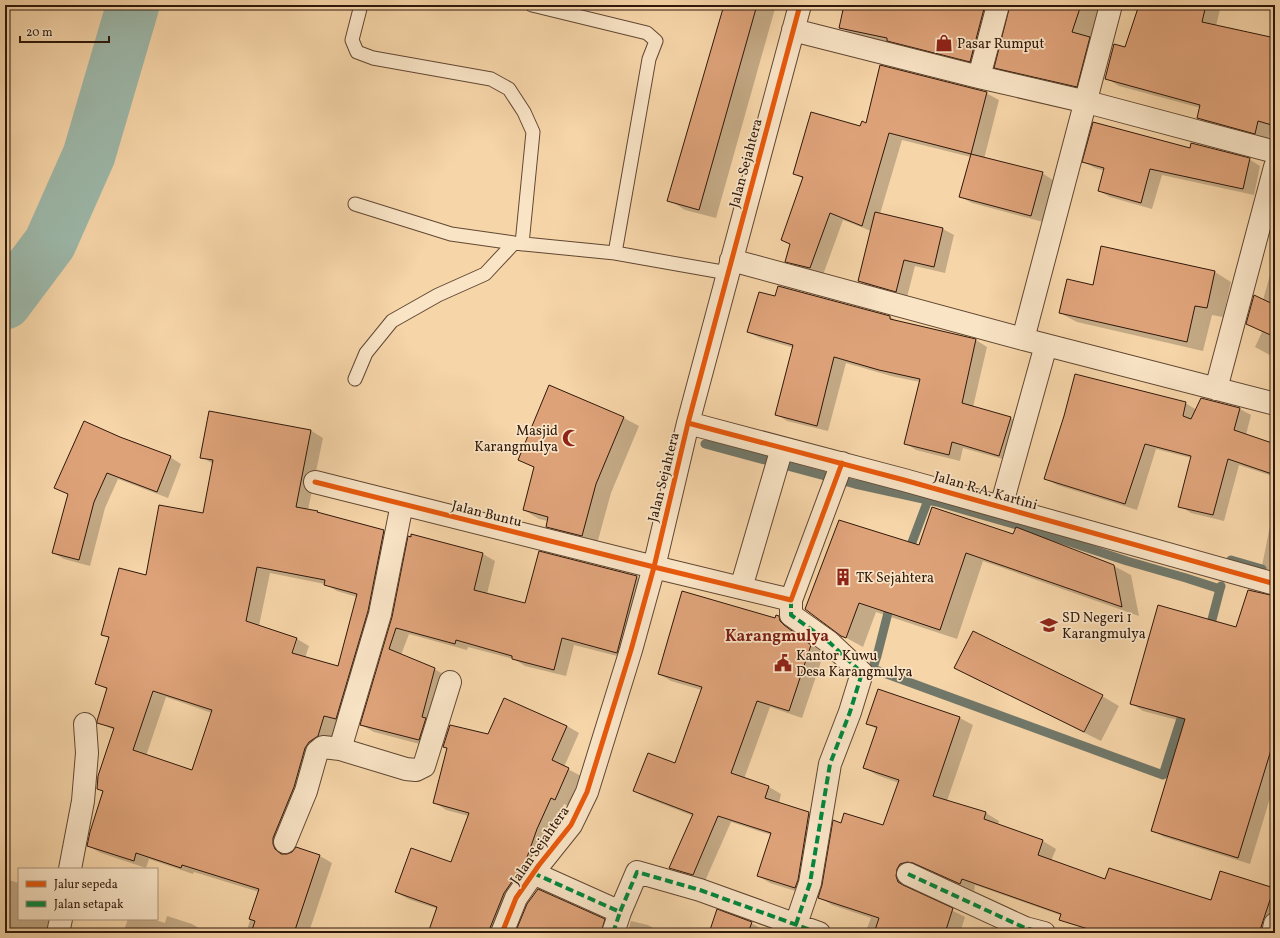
<svg xmlns="http://www.w3.org/2000/svg" width="1280" height="938" font-family="Vollkorn,serif">
  <style>
    .shadow { fill: #0003; fill-rule: evenodd }
    .lines { fill: none; stroke-linecap: round; stroke-linejoin: round }
    .stream { stroke: #71786a; stroke-width: 9 }
    .river { stroke: #9db8aa; stroke-width: 53 }
    .building { fill: #dea279; stroke: #2f180a; fill-rule: evenodd }
    .lane-casing { stroke: #614732; stroke-width: 15 }
    .street-casing { stroke: #614732; stroke-width: 24 }
    .lane { stroke: #f9e4c6; stroke-width: 13 }
    .street { stroke: #f9e4c6; stroke-width: 22 }
    .quiet { stroke: #00873e; stroke-width: 4; stroke-dasharray: 8 4; stroke-linecap: butt }
    .cycleway-casing { stroke: #f9e4c6; stroke-width: 8 }
    .cycleway { stroke: #e8590c; stroke-width: 5 }
    .labels { text-anchor: middle; stroke-width: 3.5; stroke-linejoin: round; paint-order: stroke }
    .poi-label { font-size: 14px; fill: #2f180a; stroke: #f9e4c6; text-anchor: start }
    .street-label { font-size: 14px; fill: #2f180a; stroke: #f9e4c6 }
    .quarter-label { font-size: 16px; font-weight: bold; fill: #7a1f14; stroke: #f9e4c6 }
  </style>
  <rect width="100%" height="100%" fill="#f6d5a8"/>
  <filter id="stains"><feTurbulence type="fractalNoise" baseFrequency=".005" numOctaves="4"/><feColorMatrix values="0 0 0 0 .2 0 0 0 0 .09 0 0 0 0 .02 0 0 0 .5 -.17"/></filter>
  <radialGradient id="worn" r=".72"><stop offset=".6" stop-color="#630" stop-opacity="0"/><stop offset="1" stop-color="#630" stop-opacity=".3"/></radialGradient>
  <path class="shadow" d="M725,5H776L716,218L685,210L669,200Z
    M845,5H1103L1096,97L1014,78L996,67L1011,5L1008,7L989,72L859,38L840,27Z
    M1142,5H1221L1216,26L1275,39V129L1271,128L1268,141L1211,125L1198,118L1201,108L1119,86L1106,78L1126,49Z
    M986,93L999,100L984,159L1042,173L1053,180L1043,222L972,203L961,197L971,157L902,140L880,214L943,229L954,235L945,273L915,266L907,297L871,287L859,281L871,231L843,220L823,275L799,269L786,261L791,245L782,240L804,179L794,174L867,124Z
    M1191,150L1249,159L1260,166L1254,195L1162,175L1152,209L1110,197L1099,191L1105,171L1095,168L1084,162Z
    M1275,257V358L1255,347L1262,332L1247,323L1263,300Z
    M1215,272L1231,282L1223,317L1212,315L1203,351L1077,322L1060,313L1093,286Z
    M776,297L890,317L899,322L976,340L987,347L973,407L1010,418L1022,424L1010,461L963,448L960,461L916,450L905,443L920,382L891,376L846,363L828,431L787,421L776,414L794,348L760,338L748,332Z
    M550,387L624,418L639,426L611,493L597,544L562,535L547,526L548,521L539,519L524,510L535,468L519,459Z
    M1185,403L1197,410L1240,409L1251,415L1246,435L1275,445V477L1239,465L1224,521L1191,513L1180,506L1191,458L1156,449L1137,510L1057,485L1045,478Z
    M310,430L323,438L308,510L384,531L396,538L330,743L285,852L286,855L320,856L332,863L310,929L321,933H246L259,892L194,872L193,874L149,859L146,868L101,853L88,846L104,792L98,788L114,730L98,722L108,690L96,683L110,639L102,634L147,577L204,515L213,464L202,457ZM270,573L325,584L337,591L357,597L338,667L305,658L309,646L297,639L259,626ZM295,640H297L291,658H290ZM166,697L212,713L193,771L146,756Z
    M119,438L170,457L181,464L168,498L118,479L105,508L90,566L64,559L53,553L69,495L56,488Z
    M1275,501V574L1262,566Z
    M1014,535L1114,566L1131,575L1139,616L983,561L957,639L876,612L863,647L841,635L806,609L920,547Z
    M412,536L483,554L495,561L487,594L526,604L637,577L649,584L629,659L574,645L566,676L525,666L514,659L468,647L467,650L409,634L401,655L434,669L447,676L431,747L374,732L361,725L393,618Z
    M1275,597V782L1250,864L1164,837L1152,830L1185,722L1143,711L1132,704L1237,628Z
    M778,617L791,624L793,629L796,634L824,653L802,718L770,707L744,779L769,787L781,794L779,803L809,813L822,820L808,895L770,883L758,876L771,835L731,822L705,881L683,875L671,868L693,816L647,798L634,791L676,764L702,690L671,681L659,674L775,619Z
    M955,668L1102,696L1119,706L1101,741L972,677Z
    M878,690L960,718L973,725L947,801L986,813L999,821L998,825L1043,841L1056,849L1051,861L1106,880L1212,901L1273,889L1275,890V933H1111L975,885L974,891L927,870L921,868L908,884L911,890L965,917L960,933H865L871,918L832,905L819,897L841,824L884,827L899,783L877,775L864,768L877,729L867,724Z
    M504,699L567,726L579,733L564,767L581,776L568,806L564,804L503,933H429L438,909L408,899L396,892L452,863L469,816L446,810L434,802L488,736Z
    M5,879L19,883V919H54L49,933H5Z
    M167,916L192,924L204,931L203,933H123L128,919H152L165,923Z
    M604,920L616,927L615,933H517Z
    M631,921L648,925L657,930L670,933H627Z
    M751,923L762,929L761,933H710Z"/>
  <g class="lines">
    <path class="stream" d="M705,444L855,484L937,502L1024,527L1127,561L1186,578L1220,589L1221,586
      M908,553L928,500
      M1231,560L1262,569
      M1209,631L1220,589
      M873,669L1163,775L1185,706
      M871,673L877,656L891,601"/>
    <path class="river" d="M5,303L50,243L89,155L133,5"/>
  </g>
  <path class="building" d="M724,5H757L699,210L667,201Z
    M844,5H985L970,62L887,41V38L839,28Z
    M1010,5H1081L1072,32L1090,37L1077,87L994,68Z
    M1139,5H1206L1202,22L1275,38V126L1258,121L1255,134L1197,118L1200,105L1105,79L1114,44L1125,47Z
    M880,65L987,92L971,154L889,133L862,226L830,213L810,268L785,262L790,244L781,240L803,177L793,174L811,112L860,126L862,121L866,123Z
    M1093,122L1190,148L1191,143L1250,158L1243,189L1150,169L1141,203L1098,191L1104,168L1082,162Z
    M971,154L1043,172L1031,216L959,197Z
    M875,212L943,228L934,267L904,260L896,292L858,281Z
    M1101,246L1215,271L1207,308L1195,306L1187,342L1059,313L1067,279L1093,285Z
    M778,286L890,316V319L976,339L962,403L1011,417L999,456L952,442L949,455L904,444L920,379L879,370L834,357L817,426L775,415L793,345L747,332L759,292L775,296Z
    M1254,295L1275,305V337L1246,324Z
    M1075,374L1186,402L1183,416L1191,419L1201,398L1240,408L1234,430L1275,444V475L1228,459L1213,515L1178,507L1191,456L1145,444L1125,504L1044,479L1064,416Z
    M549,385L624,417L596,484L582,536L546,527L548,517L523,510L534,467L518,460Z
    M209,411L311,430L296,507L318,511L317,512L384,530L368,611L336,719L324,716L318,736L309,742L305,748L294,787L273,838V844L275,849L281,854H287L292,852L296,847L320,855L294,933H251L255,921L249,919L259,889L182,865L181,868L136,853L134,861L87,846L90,832L103,791L97,789L98,776L114,728L97,723V721L107,688L95,684L109,637L101,635L119,568L146,575L159,505L203,513L213,460L200,458ZM257,567L325,580L324,585L357,594L338,666L292,653L297,638L246,621ZM153,691L212,710L192,770L133,750Z
    M84,421L120,437L171,456L157,492L107,473L94,502L79,560L52,553L68,494L54,488Z
    M932,507L1013,534L1016,527L1114,565L1122,607L966,553L940,630L859,603L846,638L841,636L805,609L839,520L919,545Z
    M411,534L483,553L474,590L525,603L539,551L637,576L617,653L562,638L554,670L512,659V656L456,640L455,644L396,628L389,649L435,668L422,717L426,718L419,740L360,725L392,617L408,536L411,537Z
    M1248,590L1275,596V737L1238,858L1151,831L1185,719L1130,704L1158,605L1236,627Z
    M682,591L775,618L776,615L779,616L780,621L784,625L811,645L789,711L757,701L731,773L769,786L765,798L809,812L798,880L795,888L757,876L771,833L718,816L693,875L669,868L693,814L633,791L648,753L675,763L702,687L658,674Z
    M973,631L1103,695L1084,732L954,668Z
    M878,689L960,717L933,796L986,812L984,819L1043,840L1038,855L1105,879L1109,868L1211,900L1220,871L1274,888L1259,933H1101L1059,920L1061,914L962,879L960,884L913,863L907,862L900,864L897,869L896,876L898,882L903,885L953,908L945,933H874L879,918L818,898L822,885L833,820L841,823L844,813L883,825L899,780L863,768L877,727L866,724Z
    M504,698L567,726L552,760L569,768L555,800L551,798L537,829L525,863L504,893L490,928V933H428L437,907L395,892L411,848L451,862L469,813L433,803L447,748L443,747L450,725L488,734Z
    M538,889L605,919L601,933H515L527,904Z
    M717,909L752,922L748,933H709Z"/>
  <g class="lines">
    <g class="lane-casing">
      <path id="lane" d="M361,5L352,40L357,52L373,58L491,79L509,89L524,112L533,132L522,244
        M532,5L647,33L656,41L649,59L615,253
        M355,204L451,234L514,243L615,253L728,273
        M355,379L366,353L392,321L438,295L485,274L514,243"/>
    </g>
    <g class="street-casing">
      <path id="street" d="M793,30L979,77L1087,102L1275,152
        M979,77L998,5
        M731,260L1023,339L1275,404
        M1023,339L1111,5
        M1216,389L1275,167
        M688,423L904,480L1275,584
        M315,482L654,567L791,600L842,463
        M1001,507L1046,345
        M741,588L782,448
        M791,600V615L829,642L862,673L850,712L830,764L810,883L793,933
        M340,749L406,769L416,770L424,766L450,682
        M285,842L306,791L317,752L323,747L340,749L380,614L402,504
        M70,869L83,801L87,753L85,724
        M533,873L620,912L637,872L700,890L819,933
        M908,874L1025,928L1044,933
        M58,933L61,919
        M502,933L516,898L539,865L571,825L587,792L631,650L654,567L688,423L800,5
        M613,933L620,912
        M1273,933L1275,924"/>
    </g>
    <use href="#lane" class="lane"/>
    <use href="#street" class="street"/>
    <path class="quiet" d="M791,600V615L829,642L862,673L850,712L830,764L810,883L793,933
      M533,873L620,912L637,872L700,890L819,933
      M908,874L1025,928L1044,933
      M613,933L620,912"/>
    <g class="cycleway-casing">
      <path id="cycleway" d="M688,423L904,480L1275,584
        M315,482L654,567L791,600L842,463
        M502,933L516,898L539,865L571,825L587,792L631,650L654,567L688,423L800,5"/>
    </g>
    <use href="#cycleway" class="cycleway"/>
  </g>
  <defs>
    <g id="shop-bare" transform="scale(1.38)"><path d="M-5-2.5h2.3a2.7 3.5 0 0 1 5.4 0H5L5.5 6h-11ZM-1.5-2.5h3a1.5 2.3 0 0 0-3 0Z" fill="#8f2418" stroke="#f9e4c6" stroke-width="2.5" paint-order="stroke"/></g>
    <g id="mosque-bare" transform="scale(1.38)"><path d="M3.5-4.9A6 6 0 1 0 3.5 4.9A5 5 0 1 1 3.5-4.9Z" fill="#8f2418" stroke="#f9e4c6" stroke-width="2.5" paint-order="stroke"/></g>
    <g id="building-bare" transform="scale(1.38)"><path d="M-4-6H4V6H1V3H-1V6H-4ZM-2.5-4.3h1.7v1.8h-1.7ZM.8-4.3h1.7v1.8H.8ZM-2.5-1h1.7V.8h-1.7ZM.8-1h1.7V.8H.8Z" fill="#8f2418" stroke="#f9e4c6" stroke-width="2.5" paint-order="stroke"/></g>
    <g id="school-bare" transform="scale(1.38)"><path d="M0-5L7-2L0 1L-7-2ZM-4 1L0 2.5L4 1V4Q0 6-4 4Z" fill="#8f2418" stroke="#f9e4c6" stroke-width="2.5" paint-order="stroke"/></g>
    <g id="civic-bare" transform="scale(1.38)"><path d="M-.6-6.5H3V-4.5H.6V-3L4-1V1h2V6H-6V1h2V-1L-.6-3ZM-1.2 2.5V6h2.4V2.5Z" fill="#8f2418" stroke="#f9e4c6" stroke-width="2.5" paint-order="stroke"/></g>
  </defs>
  <g fill-rule="evenodd">
    <use href="#shop-bare" x="944" y="43"/>
    <use href="#mosque-bare" x="571" y="438"/>
    <use href="#building-bare" x="843" y="577"/>
    <use href="#school-bare" x="1049" y="625"/>
    <use href="#civic-bare" x="783" y="663"/>
  </g>
  <g class="labels">
    <g class="poi-label">
      <text x="957" y="48">Pasar Rumput</text>
      <text x="558" y="435" text-anchor="end">Masjid<tspan x="558" dy="16">Karangmulya</tspan></text>
      <text x="856" y="582">TK Sejahtera</text>
      <text x="1062" y="622">SD Negeri 1<tspan x="1062" dy="16">Karangmulya</tspan></text>
      <text x="796" y="660">Kantor Kuwu<tspan x="796" dy="16">Desa Karangmulya</tspan></text>
    </g>
    <g class="street-label">
      <text transform="translate(745 163) rotate(-75)" y="5">Jalan Sejahtera</text>
      <text transform="translate(663 477) rotate(-76)" y="5">Jalan Sejahtera</text>
      <text transform="translate(986 490) rotate(16)" y="5">Jalan R.A. Kartini</text>
      <text transform="translate(487 513) rotate(14)" y="5">Jalan Buntu</text>
      <text transform="translate(539 845) rotate(-55)" y="5">Jalan Sejahtera</text>
    </g>
    <g class="quarter-label">
      <text x="777" y="641">Karangmulya</text>
    </g>
  </g>
  <rect width="1280" height="938" fill="none" stroke="#f6d5a8" stroke-width="20"/>
  <rect x="6" y="6" width="1268" height="926" fill="none" stroke="#2f180a" stroke-width="2"/>
  <rect x="10" y="10" width="1260" height="918" fill="none" stroke="#2f180a"/>
  <rect x="18" y="868" width="140" height="52" fill="#f9e4c6" stroke="#a8927b"/>
  <rect x="26" y="881" width="20" height="6" fill="#e8590c" stroke="#a8927b"/>
  <text x="54" y="888" font-size="12" fill="#2f180a">Jalur sepeda</text>
  <rect x="26" y="901" width="20" height="6" fill="#00873e" stroke="#a8927b"/>
  <text x="54" y="908" font-size="12" fill="#2f180a">Jalan setapak</text>
  <path d="M20 36v6h89v-6" fill="none" stroke="#2f180a" stroke-width="2"/>
  <text x="26" y="36" font-size="12" fill="#2f180a" stroke="#f9e4c6" stroke-width="3" paint-order="stroke">20 m</text>
  <rect width="100%" height="100%" filter="url(#stains)"/>
  <rect width="100%" height="100%" fill="url(#worn)"/>
</svg>
